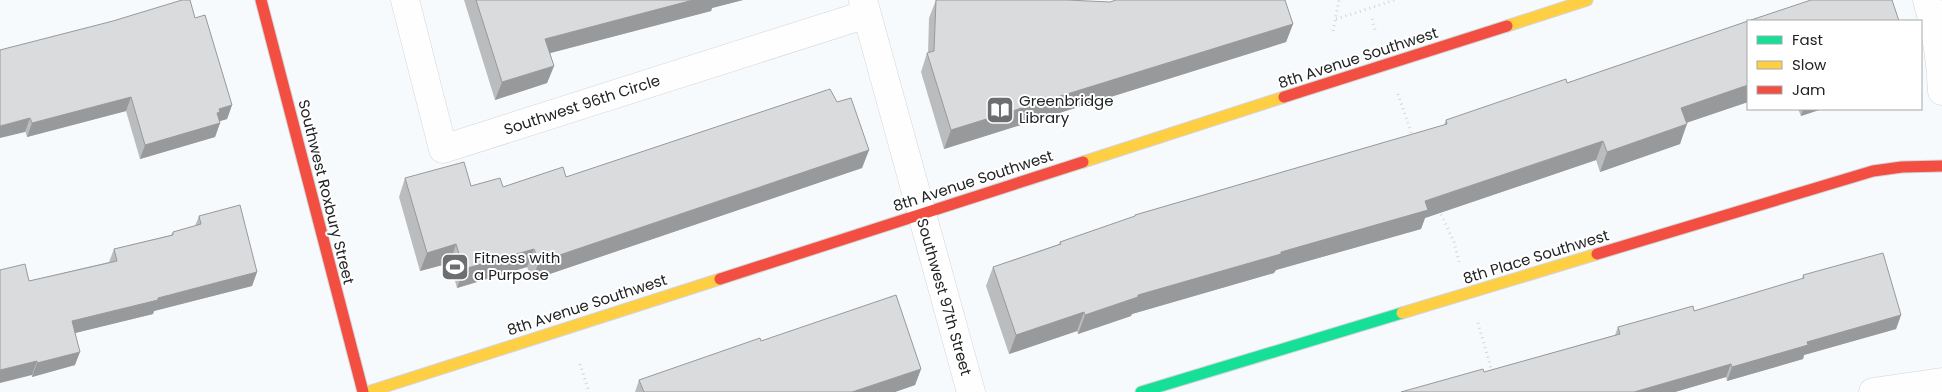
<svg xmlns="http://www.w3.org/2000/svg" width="1942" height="392" font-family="Poppins,sans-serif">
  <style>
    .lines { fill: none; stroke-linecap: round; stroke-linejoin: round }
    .street-casing { stroke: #d3d5d7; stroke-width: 29 }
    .fast-casing { stroke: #d3d5d7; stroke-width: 13 }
    .slow-casing { stroke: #d3d5d7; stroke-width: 13 }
    .jam-casing { stroke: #d3d5d7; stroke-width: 13 }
    .path { stroke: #d4d5d5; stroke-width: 3; stroke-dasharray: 1 4; stroke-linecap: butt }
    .street { stroke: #fefeff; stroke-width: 28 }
    .fast { stroke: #16e098; stroke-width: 11 }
    .slow { stroke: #ffcf43; stroke-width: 11 }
    .jam { stroke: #f24e42; stroke-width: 11 }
    .wall { fill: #bbbcbe }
    .shaded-wall { fill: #98999b }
    .building { fill: #d9dbdd; stroke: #98999b }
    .labels { text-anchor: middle; stroke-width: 4; stroke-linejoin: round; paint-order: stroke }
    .street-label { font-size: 15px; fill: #212324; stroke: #fff }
    .poi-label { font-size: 15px; fill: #212324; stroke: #fff; text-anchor: start }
  </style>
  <rect width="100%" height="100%" fill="#f7fafc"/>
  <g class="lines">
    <g class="street-casing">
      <path id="street" d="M405,0L443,149L867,14
        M863,0L971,392
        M1927,0C1936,30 1941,60 1942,91
        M1873,392L1942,382"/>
    </g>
    <g class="fast-casing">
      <path id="fast" d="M1141,392L1402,313"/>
    </g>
    <g class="slow-casing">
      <path id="slow" d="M1507,26L1587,0
        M1083,162L1284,97
        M1402,313L1597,254
        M368,392L720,279"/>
    </g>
    <g class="jam-casing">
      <path id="jam" d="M261,0L363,392
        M1284,97L1507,26
        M1597,254L1873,171L1902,167L1942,166
        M720,279L1083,162"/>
    </g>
    <path class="path" d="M1336,19L1395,0
      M1372,19L1376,33
      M1333,31L1339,0
      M1398,94L1413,138
      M1439,210L1454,242L1459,262
      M1478,323L1492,372
      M580,364L589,392"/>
    <use href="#street" class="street"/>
    <use href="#fast" class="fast"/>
    <use href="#slow" class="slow"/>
    <use href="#jam" class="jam"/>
  </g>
  <path class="wall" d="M464,0H743L712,8L711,11L550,53L554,66L547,83L495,100Z
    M936,0L1293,24L1286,42L944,149L921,72L927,53H928L929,18Z
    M1748,21V102L1686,123L1680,144L1600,172L1596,160L1425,218L1421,229L1276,270L1274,273L1132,314L1131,316L1078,334L1077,331L1009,354L986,286L993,267L1059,244L1060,242L1134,217L1135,215L1444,125L1446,120L1567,83Z
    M0,50L232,105L227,119L220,121V123L215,137L140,159L126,111L27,137Z
    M837,102L869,150L862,168L532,280L527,267L457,288L450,263L420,271L399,197L405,178L471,186L503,187L566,177Z
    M1798,109H1822L1801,116Z
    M199,216L257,272L252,286L154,311L153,314L75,333V365L32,377L29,281L109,262L114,249L171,235L173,232L195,226Z
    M1803,275L1901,315L1896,329L1804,355L1803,359L1727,381L1726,377L1675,392H1401L1484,372L1615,335L1618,327L1694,311L1802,279Z
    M761,341L921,369L915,385L895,392H635L639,380Z"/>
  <path class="shaded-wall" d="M693,0H743L712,8L711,11L539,56L545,39Z
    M1293,24L1286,42L944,149L951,130Z
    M554,66L547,83L495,100L502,82Z
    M1748,85V102L1674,127L1681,108Z
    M131,97L126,111L27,137L32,123Z
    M232,105L227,119L217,122L220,123L215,137L140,159L145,145L219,109Z
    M1803,109H1822L1801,116Z
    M30,118L25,132L0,138V126Z
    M1687,124L1680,144L1600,172L1607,152Z
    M1603,141L1596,160L1425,218L1421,229L1276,270L1274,273L1132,314L1131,316L1078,334L1085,315L1138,295L1281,252L1425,201Z
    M869,150L862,168L532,280L539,262Z
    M456,244L450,263L420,271L427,253Z
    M534,249L527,267L457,288L464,269Z
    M257,272L252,286L154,311L153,314L67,335L72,321L158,298Z
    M1084,312L1077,331L1009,354L1016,335Z
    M1901,315L1896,329L1804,355L1803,359L1727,381L1732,367L1807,342Z
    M80,352L75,365L32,377L37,363Z
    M37,361L32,375L0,383V370Z
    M1731,364L1726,377L1675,392H1634Z
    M921,369L915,385L895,392H852Z"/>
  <path class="building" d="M182,0H190L195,18L205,15L232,105L219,109L220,112L217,113L220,123L145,145L131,97L32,123L30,118L0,126V50L113,21Z
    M476,0H693L545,39L554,66L502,82Z
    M936,0H1067L1110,2L1116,0H1285L1293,24L951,130L927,53L934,51Z
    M1811,0H1892L1899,21H1748Z
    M1748,21V85L1681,108L1687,124L1607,152L1603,141L1425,201L1428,210L1281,252V254L1138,295V297L1085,315L1084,312L1016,335L993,267L1061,244L1060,242L1135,216V215L1447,124L1446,120L1566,79L1567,83Z
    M830,89L837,102L851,98L869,150L539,262L534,249L464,269L456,244L427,253L405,178L464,162L471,186L500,178L503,187L563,167L566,177Z
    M240,205L257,272L158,298V300L72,321L80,352L37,363V361L0,370V270L25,264L29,281L117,261L114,249L173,235V232L201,224L199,216Z
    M1883,253L1901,315L1807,342L1808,345L1732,367L1731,364L1634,392H1401L1483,369L1484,372L1620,334L1618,327L1693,306L1694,311L1804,278L1803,275Z
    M896,295L921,369L852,392H644L639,380L760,338L761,341Z"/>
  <defs>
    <g id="library-square" transform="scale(1.4375)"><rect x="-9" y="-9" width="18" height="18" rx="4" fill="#6c6e70" stroke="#fff"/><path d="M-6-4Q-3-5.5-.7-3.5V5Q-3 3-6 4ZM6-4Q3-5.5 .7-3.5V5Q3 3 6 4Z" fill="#fff"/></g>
    <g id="stadium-square" transform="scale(1.4375)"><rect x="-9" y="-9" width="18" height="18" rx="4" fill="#6c6e70" stroke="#fff"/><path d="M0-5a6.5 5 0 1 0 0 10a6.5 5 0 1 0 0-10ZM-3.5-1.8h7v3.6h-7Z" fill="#fff"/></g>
  </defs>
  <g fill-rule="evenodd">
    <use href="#library-square" x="1000" y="110"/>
    <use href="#stadium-square" x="455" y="267"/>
  </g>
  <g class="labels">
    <g class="street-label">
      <text transform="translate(1358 58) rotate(-18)" y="5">8th Avenue Southwest</text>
      <text transform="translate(582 105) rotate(-18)" y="5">Southwest 96th Circle</text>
      <text transform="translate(973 181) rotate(-18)" y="5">8th Avenue Southwest</text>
      <text transform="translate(326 192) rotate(76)" y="5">Southwest Roxbury Street</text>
      <text transform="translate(1536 257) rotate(-17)" y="5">8th Place Southwest</text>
      <text transform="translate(944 297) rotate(74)" y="5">Southwest 97th Street</text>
      <text transform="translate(587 305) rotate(-18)" y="5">8th Avenue Southwest</text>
    </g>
    <g class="poi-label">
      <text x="1019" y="106">Greenbridge<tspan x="1019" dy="17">Library</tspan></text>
      <text x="474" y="263">Fitness with<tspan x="474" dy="17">a Purpose</tspan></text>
    </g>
  </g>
  <rect x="1747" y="20" width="175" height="90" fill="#ffffff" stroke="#a6a7a7"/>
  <rect x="1757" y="36" width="25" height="8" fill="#16e098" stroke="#a6a7a7"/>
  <text x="1792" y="45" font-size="15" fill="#212324">Fast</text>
  <rect x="1757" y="61" width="25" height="8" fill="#ffcf43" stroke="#a6a7a7"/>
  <text x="1792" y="70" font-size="15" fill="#212324">Slow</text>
  <rect x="1757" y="86" width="25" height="8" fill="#f24e42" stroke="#a6a7a7"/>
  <text x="1792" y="95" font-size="15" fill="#212324">Jam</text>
</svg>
